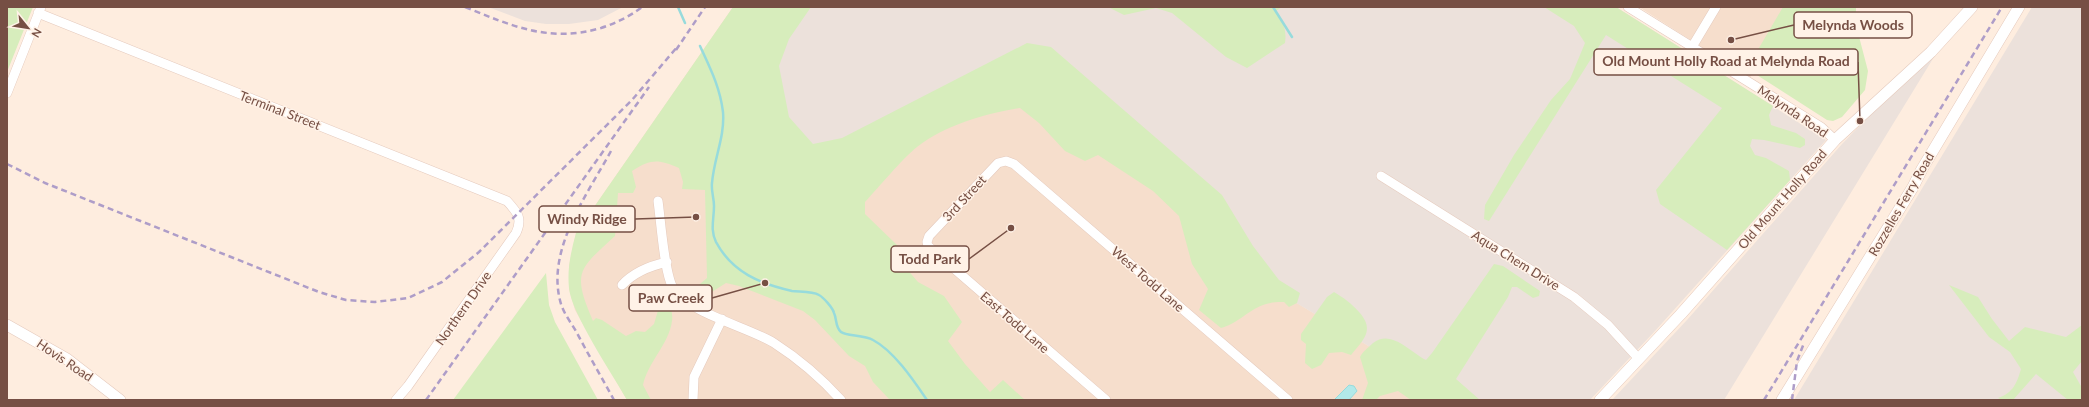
<svg xmlns="http://www.w3.org/2000/svg" width="2089" height="407" font-family="Lato,sans-serif">
  <style>
    .residential { fill: #f6decc }
    .industrial { fill: #ece1db }
    .green { fill: #d7edbc }
    .water { fill: #b2e9e9; stroke: #97dbdc }
    .lines { fill: none; stroke-linecap: round; stroke-linejoin: round }
    .stream { stroke: #97dbdc; stroke-width: 2.5 }
    .minor-casing { stroke: #e5cabd; stroke-width: 10 }
    .tertiary-casing { stroke: #e5cabd; stroke-width: 12 }
    .minor { stroke: #fff; stroke-width: 9 }
    .tertiary { stroke: #fff; stroke-width: 11 }
    .rail { stroke: #ae9dc8; stroke-width: 2.5; stroke-dasharray: 6 4; stroke-linecap: butt }
    .labels { text-anchor: middle; stroke-width: 3; stroke-linejoin: round; paint-order: stroke }
    .street-label { font-size: 13px; fill: #764f44; stroke: #fff2e7 }
    .leader { fill: none; stroke: #764f44; stroke-width: 1.5 }
    .callout-dot { fill: #764f44; stroke: #fff2e7; stroke-width: 1.5 }
    .callout { fill: #fff2e7; stroke: #764f44; stroke-width: 1.5 }
    .callout-label { font-size: 14px; text-anchor: middle; font-weight: bold; fill: #764f44 }
  </style>
  <rect width="100%" height="100%" fill="#feeddf"/>
  <path class="residential" d="M733,7L1033,66L1214,208L1205,248L1417,375L1442,400H627L575,310L569,289V266L576,233Z
    M1639,7H1790L1750,78Z"/>
  <path class="industrial" d="M488,7H623L598,20L569,24H546L525,21Z
    M768,7H1616L1826,140L1655,331L1590,400H1442L1417,375L1204,248L1213,208L1033,66L794,202Z
    M2032,7H2082V400H1794Z
    M1934,57L1724,400H1612L1687,320L1842,144L1879,106Z"/>
  <path class="green" d="M7,7H33L7,72Z
    M733,7H811L789,39L779,66L789,117L813,144L842,138L1027,43L1051,47L1222,195L1253,246L1279,280L1300,293L1297,303L1289,307L1284,302C1252,301 1247,320 1221,328L1199,310L1208,289L1192,264L1179,216L1153,191L1098,155L1085,161L1065,151L1039,123L1020,108C984,114 946,125 917,147C901,160 880,186 865,202V214L898,246L906,268L918,282L944,296L962,322L948,341L965,364L990,392L1003,380L1025,400H890L873,382L865,366L849,356L815,320L803,311L739,286L726,283L707,295L697,294L693,290L707,278L705,190L682,189L683,182L679,168C658,159 651,159 632,171L636,187L633,193H618L615,236C578,270 572,272 593,321L596,318L602,320L626,336L636,331L645,332L654,324L659,307L666,303L671,305C671,310 673,316 672,321C669,344 648,362 643,385L651,400H627C613,375 571,313 569,288C567,269 571,251 576,233Z
    M1108,7H1282L1276,11C1283,22 1287,30 1285,43L1247,68L1226,57L1172,13L1156,8L1124,15Z
    M1544,7H1616L1773,106L1769,115L1771,125L1796,133L1805,139V145L1800,148L1764,140L1752,139L1750,146L1755,155L1766,158L1789,171L1790,180L1727,250L1660,204L1656,190L1722,108L1606,35L1489,221L1484,219L1485,205L1514,155L1551,100L1570,79L1585,43L1574,26Z
    M1783,7H1856V25L1868,71L1865,90L1842,117L1833,121L1827,120L1749,70V65Z
    M1494,264L1503,266L1540,291L1539,296L1533,298L1517,287H1512L1508,297L1456,379L1480,400H1411L1398,391L1380,396L1376,400H1362L1368,383L1360,357C1363,351 1368,348 1373,343C1391,329 1409,351 1426,360L1432,353Z
    M546,273L549,305L555,322L598,400H453Z
    M1949,285L1978,297L1992,319L2009,341L2025,327L2066,337L2082,325V361L2073,372L2082,388V400H2068L2036,374L2013,400H2002L1998,398C2013,393 2017,383 2021,369L2010,352L1989,337Z
    M1334,292C1344,298 1351,303 1359,312C1375,330 1364,339 1351,355L1342,352L1329,353L1321,365L1312,369L1305,363L1306,344L1301,340V334L1327,297Z"/>
  <path class="water" d="M1349,385L1354,386L1357,391L1349,400H1334Z"/>
  <g class="lines">
    <path class="stream" d="M678,7L685,23
      M1273,7L1292,37
      M700,46C710,68 720,87 723,112C725,137 714,158 712,183C711,191 714,198 714,206C714,219 710,230 716,242C732,272 760,284 792,291C799,292 812,291 819,295C823,297 833,308 834,313C837,319 835,327 841,332C846,336 864,335 873,340C894,351 914,381 927,400"/>
    <g class="minor-casing">
      <path id="minor" d="M1628,7L1821,127L1835,140
        M38,13L507,201C517,212 523,218 516,233L408,386L396,400
        M1692,47L1716,7
        M7,93L41,7
        M1381,176L1574,297L1608,325L1639,359
        M658,201C661,222 664,272 673,288C688,313 748,327 774,343C799,359 821,378 841,400
        M622,285C634,272 649,266 667,262
        M693,400L694,377L722,319
        M1106,400L928,246L927,242L929,236L998,163L1006,161L1014,164L1288,400"/>
    </g>
    <g class="tertiary-casing">
      <path id="tertiary" d="M7,325L67,359L120,400
        M1600,400L1681,314L1835,140L1931,52L1972,7
        M1782,400L1913,187L1922,169L2019,7"/>
    </g>
    <use href="#minor" class="minor"/>
    <use href="#tertiary" class="tertiary"/>
    <path class="rail" d="M465,7C512,26 549,43 601,28C616,23 629,17 642,7
      M676,50L705,7
      M611,151C587,195 545,251 561,304C564,314 572,324 577,333C589,356 602,378 614,400
      M7,164L45,183L319,292L346,300L375,302L408,298L442,282L479,252L632,100L678,46
      M426,400L649,87
      M1764,400L2002,7
      M1792,400L1797,361L1804,343"/>
  </g>
  <g class="labels">
    <g class="street-label">
      <text transform="translate(280 110) rotate(21)" y="5">Terminal Street</text>
      <text transform="translate(1793 111) rotate(34)" y="5">Melynda Road</text>
      <text transform="translate(964 198) rotate(-47)" y="5">3rd Street</text>
      <text transform="translate(1782 199) rotate(-49)" y="5">Old Mount Holly Road</text>
      <text transform="translate(1901 204) rotate(-60)" y="5">Rozzelles Ferry Road</text>
      <text transform="translate(1516 260) rotate(32)" y="5">Aqua Chem Drive</text>
      <text transform="translate(1148 279) rotate(41)" y="5">West Todd Lane</text>
      <text transform="translate(463 308) rotate(-55)" y="5">Northern Drive</text>
      <text transform="translate(1015 322) rotate(41)" y="5">East Todd Lane</text>
      <text transform="translate(65 360) rotate(34)" y="5">Hovis Road</text>
    </g>
  </g>
  <path class="leader" d="M1731 40L1794 25M1860 121L1858 62M696 217L635 219M1011 228L969 259M765 283L712 298"/>
  <g class="callout-dot">
    <circle cx="1731" cy="40" r="4"/>
    <circle cx="1860" cy="121" r="4"/>
    <circle cx="696" cy="217" r="4"/>
    <circle cx="1011" cy="228" r="4"/>
    <circle cx="765" cy="283" r="4"/>
  </g>
  <g class="callout">
    <rect x="1794" y="12" width="118" height="26" rx="4"/>
    <rect x="1594" y="49" width="264" height="26" rx="4"/>
    <rect x="539" y="206" width="96" height="26" rx="4"/>
    <rect x="891" y="246" width="78" height="26" rx="4"/>
    <rect x="629" y="285" width="83" height="26" rx="4"/>
  </g>
  <g class="callout-label">
    <text x="1853" y="30">Melynda Woods</text>
    <text x="1726" y="66">Old Mount Holly Road at Melynda Road</text>
    <text x="587" y="224">Windy Ridge</text>
    <text x="930" y="264">Todd Park</text>
    <text x="671" y="303">Paw Creek</text>
  </g>
  <rect width="2089" height="407" fill="none" stroke="#764f44" stroke-width="16"/>
  <g transform="translate(28 28) rotate(120)" stroke="#fff2e7" stroke-width="3" paint-order="stroke">
  <path d="M0-3L7 15L0 10L-7 15Z" fill="#764f44"/>
  <text y="-6" font-size="11" font-weight="bold" text-anchor="middle" fill="#764f44">N</text>
  </g>
</svg>
